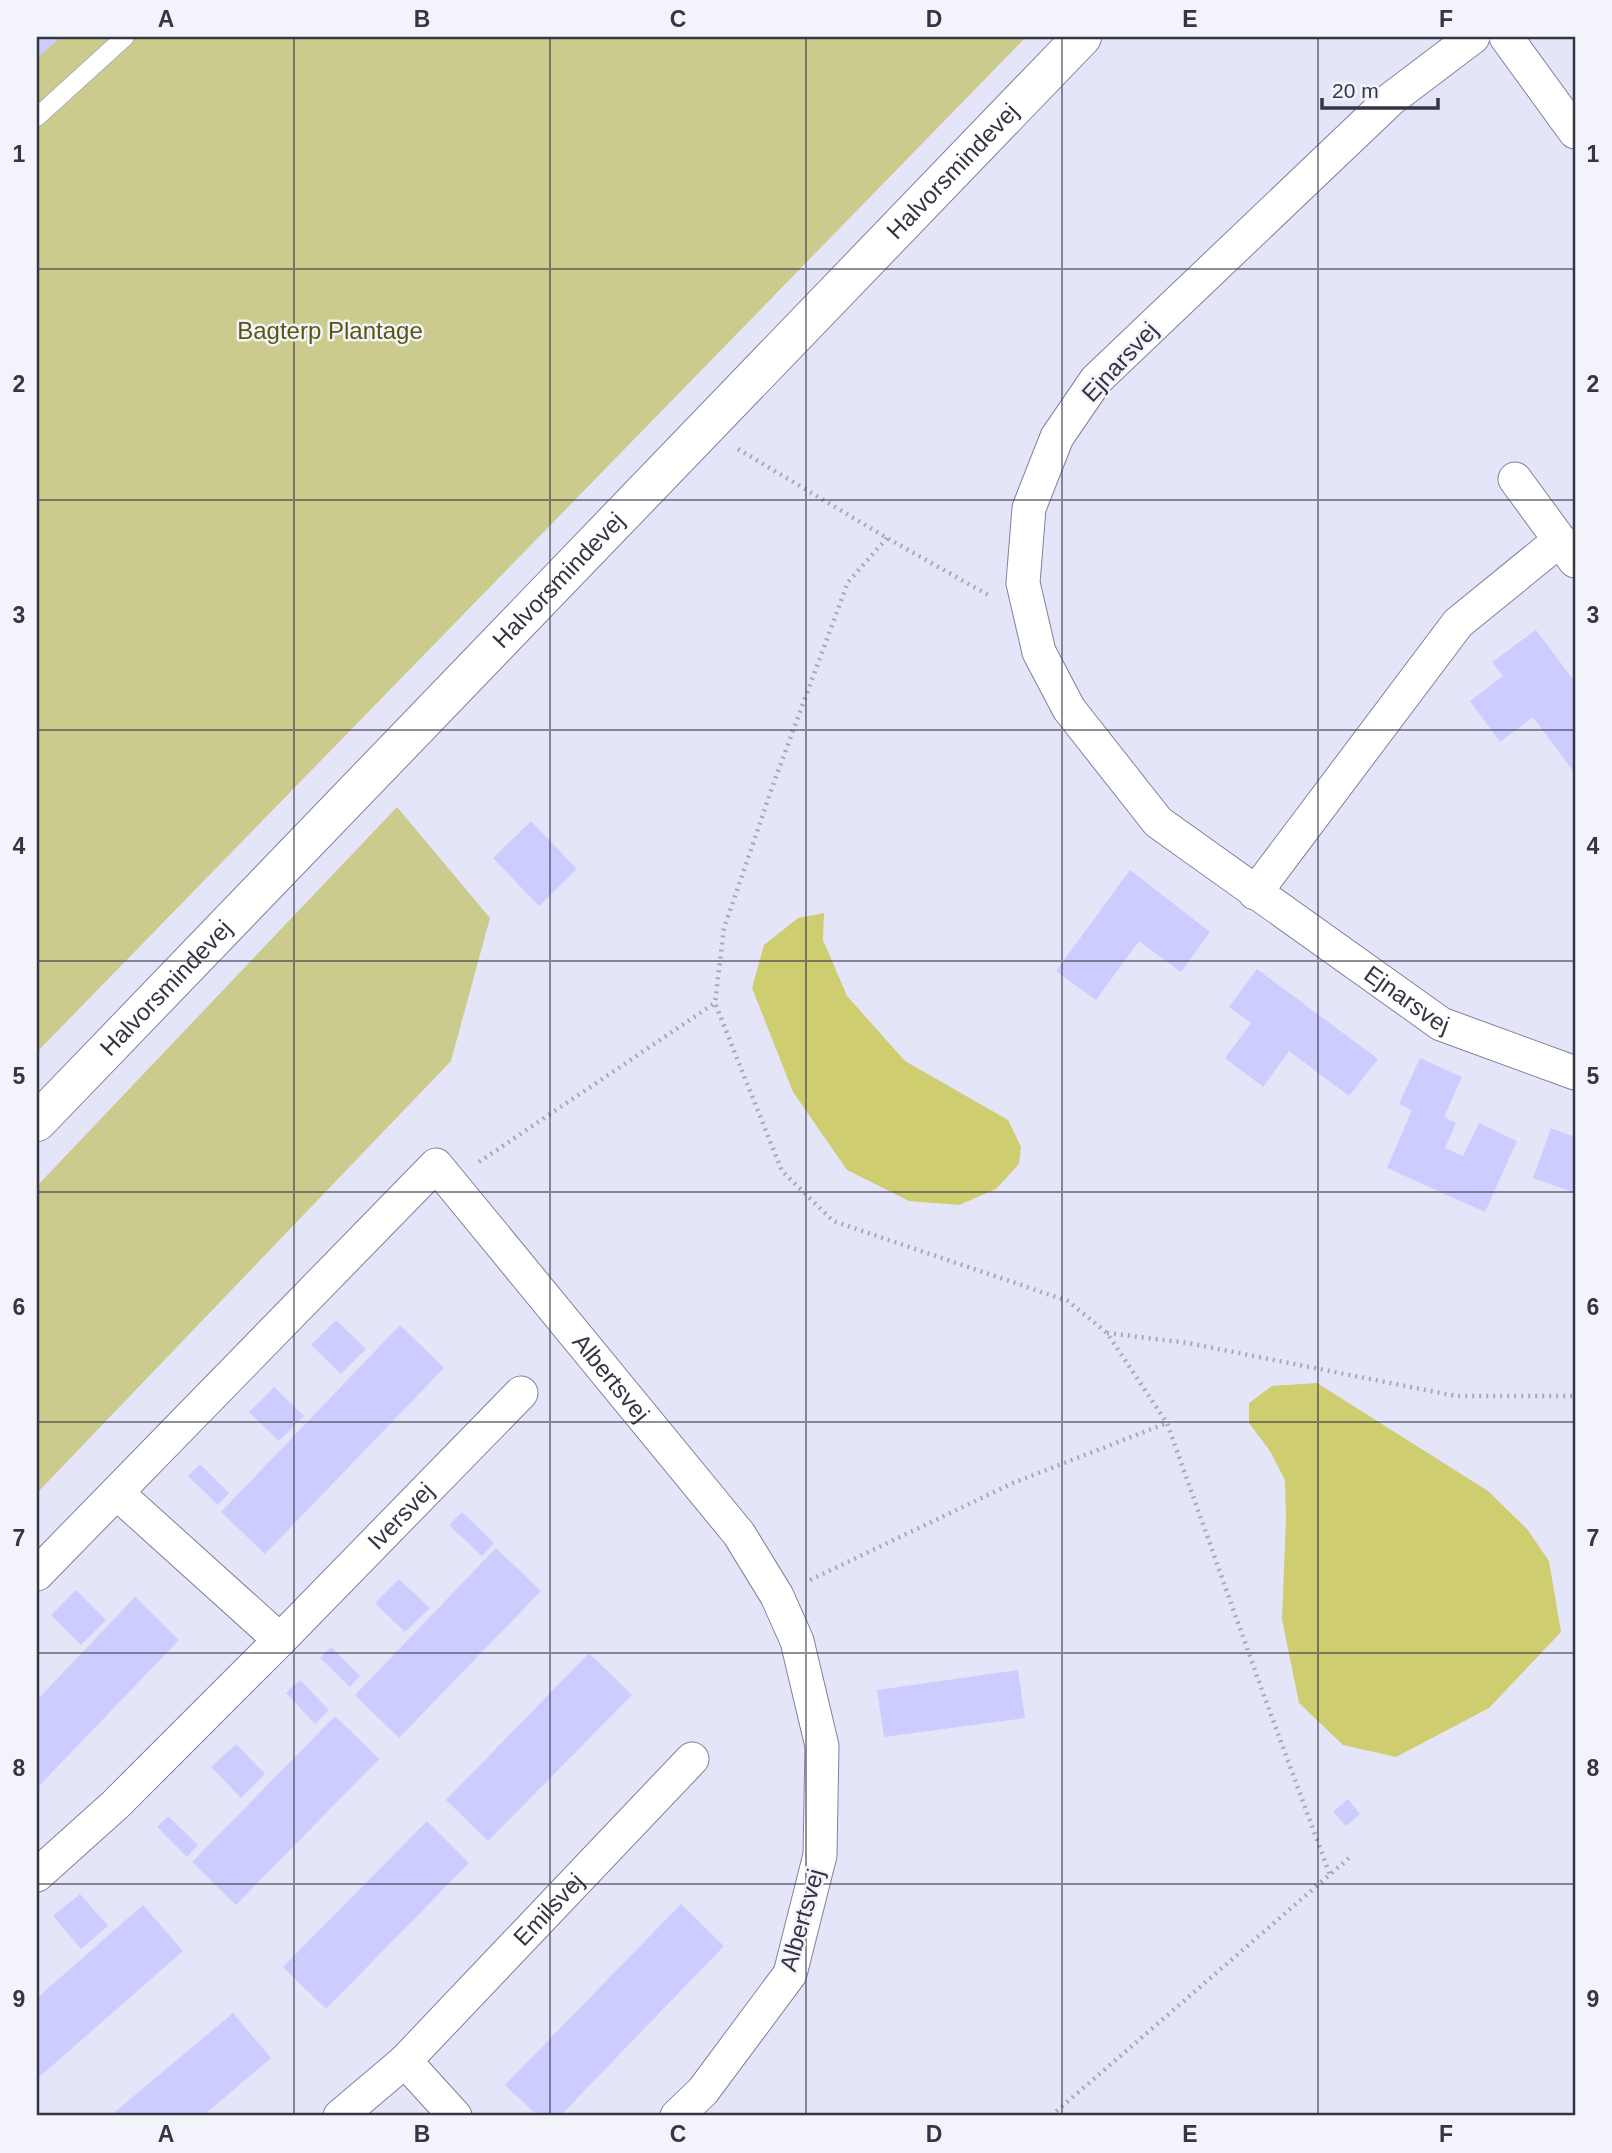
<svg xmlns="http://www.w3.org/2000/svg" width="1612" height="2153" font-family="Arial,sans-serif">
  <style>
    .green { fill: #cbcb8d }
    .water { fill: #cecd70 }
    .building { fill: #cdccff }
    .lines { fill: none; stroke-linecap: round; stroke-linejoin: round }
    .lane-casing { stroke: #8080a0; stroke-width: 19 }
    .street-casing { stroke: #8080a0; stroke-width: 35 }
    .secondary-casing { stroke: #8080a0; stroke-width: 40 }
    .path { stroke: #a9a9bc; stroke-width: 4.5; stroke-dasharray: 2 5; stroke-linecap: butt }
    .lane { stroke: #fff; stroke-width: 18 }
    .street { stroke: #fff; stroke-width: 33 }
    .secondary { stroke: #fff; stroke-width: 38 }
    .grid { fill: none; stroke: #353543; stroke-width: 2; stroke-opacity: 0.55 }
    .labels { text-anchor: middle; stroke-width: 5; stroke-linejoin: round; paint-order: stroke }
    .street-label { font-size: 24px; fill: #353543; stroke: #f3f4fb }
    .park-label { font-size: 24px; fill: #585610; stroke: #f3f4fb }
    .neatline { fill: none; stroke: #353543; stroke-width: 2.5 }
    .grid-label { font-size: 23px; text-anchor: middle; font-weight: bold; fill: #353543 }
  </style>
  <rect width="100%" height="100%" fill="#e5e5fa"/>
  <path class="green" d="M37,37H1026L37,1052Z
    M397,807L490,918L451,1061L37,1493V1186Z"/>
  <path class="water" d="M824,913L823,940L847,996L905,1061L1008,1120L1021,1147L1019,1164L996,1189L959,1205L909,1201L847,1170L793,1092L752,988L764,945L798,918Z
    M1317,1383L1488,1491L1527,1529L1549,1561L1561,1632L1489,1708L1396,1757L1343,1745L1299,1703L1282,1619L1286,1519L1285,1480L1270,1451L1249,1423V1403L1272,1386Z"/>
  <path class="building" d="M37,37H61L37,58Z
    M1536,630L1575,682V769L1573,771L1533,717L1500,742L1470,701L1503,676L1492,662Z
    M531,821L577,869L539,906L493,858Z
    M1130,870L1210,932L1181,972L1139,941L1096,1000L1056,971Z
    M1257,969L1378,1059L1349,1096L1289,1051L1263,1087L1225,1058L1251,1023L1229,1007Z
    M1420,1058L1462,1077L1444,1117L1456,1123L1445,1148L1463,1156L1479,1123L1517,1141L1485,1212L1387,1168L1412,1110L1399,1104Z
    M1551,1128L1575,1137V1193L1533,1178Z
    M336,1320L366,1349L341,1374L311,1345Z
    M400,1325L444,1368L265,1554L221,1512Z
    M274,1387L304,1416L279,1441L249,1412Z
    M200,1464L229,1493L218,1505L188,1476Z
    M462,1512L494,1543L482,1556L449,1525Z
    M496,1548L541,1591L399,1738L355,1695Z
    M399,1579L430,1608L405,1632L375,1603Z
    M76,1590L106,1620L81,1645L51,1615Z
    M135,1597L179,1640L37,1788V1700Z
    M331,1647L360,1676L350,1687L320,1658Z
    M589,1653L632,1695L488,1841L446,1800Z
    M1018,1670L1025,1718L884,1737L877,1690Z
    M300,1680L329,1710L315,1724L286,1693Z
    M335,1716L379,1759L236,1905L192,1862Z
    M236,1744L265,1774L241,1798L211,1767Z
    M1348,1799L1360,1814L1346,1826L1333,1812Z
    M168,1816L198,1845L187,1857L157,1827Z
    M427,1821L469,1863L326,2009L283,1967Z
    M80,1894L108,1926L81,1949L53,1916Z
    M681,1904L724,1946L560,2116H538L505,2085Z
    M143,1905L183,1951L37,2079V1998Z
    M233,2013L271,2058L203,2116H110Z"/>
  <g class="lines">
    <g class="lane-casing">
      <path id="lane" d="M37,117L125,37"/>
    </g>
    <g class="street-casing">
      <g id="street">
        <path id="s1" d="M1473,37L1391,99L1096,380L1057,437L1029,508L1023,583L1039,652L1069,709L1158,822L1441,1024L1575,1073"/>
        <path d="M1506,37L1575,132"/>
        <path d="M1515,479L1575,561"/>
        <path d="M1255,893L1458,623L1560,540"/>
        <path id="s2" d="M37,1574L436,1165L739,1534L777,1596L797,1641L822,1746L820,1855L790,1974L703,2091L677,2116"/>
        <path id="s3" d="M280,1640L521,1393"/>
        <path d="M37,1875L115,1805L280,1640L117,1493"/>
        <path d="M405,2061L455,2116"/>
        <path id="s4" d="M340,2116L405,2061L692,1759"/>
      </g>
    </g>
    <g class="secondary-casing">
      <g id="secondary">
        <path id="s5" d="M37,1122L1082,37"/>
      </g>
    </g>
    <path class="path" d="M738,449L887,538L990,596
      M887,538L848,582L773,785L724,928L715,1003L782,1171L833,1221L1068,1301L1107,1333L1167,1423L1263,1693L1330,1875
      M479,1162L715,1003
      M1107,1333L1188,1343L1456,1396H1575
      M810,1580L1013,1483L1167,1423
      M1051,2116L1349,1858"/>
    <use href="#lane" class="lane"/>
    <use href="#street" class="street"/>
    <use href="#secondary" class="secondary"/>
  </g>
  <path class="grid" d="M294,37V2116M550,37V2116M806,37V2116M1062,37V2116M1318,37V2116M37,269H1575M37,500H1575M37,730H1575M37,961H1575M37,1192H1575M37,1422H1575M37,1653H1575M37,1884H1575"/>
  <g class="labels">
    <g class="street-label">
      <text dy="8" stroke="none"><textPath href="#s5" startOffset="1320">Halvorsmindevej</textPath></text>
      <text transform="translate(1120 362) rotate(-47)" y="8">Ejnarsvej</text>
      <text dy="8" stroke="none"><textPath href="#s5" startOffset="752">Halvorsmindevej</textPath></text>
      <text dy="8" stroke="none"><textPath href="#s5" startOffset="186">Halvorsmindevej</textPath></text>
      <text dy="8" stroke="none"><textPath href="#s1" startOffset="1316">Ejnarsvej</textPath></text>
      <text dy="8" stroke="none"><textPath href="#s2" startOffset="847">Albertsvej</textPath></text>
      <text dy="8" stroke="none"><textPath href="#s3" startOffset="173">Iversvej</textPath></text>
      <text dy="8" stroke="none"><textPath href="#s4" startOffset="294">Emilsvej</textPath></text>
      <text transform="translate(802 1920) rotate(-74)" y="8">Albertsvej</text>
    </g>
    <g class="park-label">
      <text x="330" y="339">Bagterp Plantage</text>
    </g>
  </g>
  <rect width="1612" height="2153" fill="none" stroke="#f3f4fb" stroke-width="77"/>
  <path d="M1322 98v10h116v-10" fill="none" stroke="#353543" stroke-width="3.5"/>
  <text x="1332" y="98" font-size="21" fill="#353543" stroke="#f3f4fb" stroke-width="5" paint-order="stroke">20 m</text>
  <rect x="38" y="38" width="1536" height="2076" class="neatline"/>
  <g class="grid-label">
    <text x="166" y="27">A</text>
    <text x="422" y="27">B</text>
    <text x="678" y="27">C</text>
    <text x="934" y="27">D</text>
    <text x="1190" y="27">E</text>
    <text x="1446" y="27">F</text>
    <text x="19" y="162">1</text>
    <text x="1593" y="162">1</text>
    <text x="19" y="392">2</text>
    <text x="1593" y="392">2</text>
    <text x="19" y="623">3</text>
    <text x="1593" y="623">3</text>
    <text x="19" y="854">4</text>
    <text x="1593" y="854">4</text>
    <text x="19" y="1084">5</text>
    <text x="1593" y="1084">5</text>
    <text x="19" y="1315">6</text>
    <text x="1593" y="1315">6</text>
    <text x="19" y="1546">7</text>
    <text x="1593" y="1546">7</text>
    <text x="19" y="1776">8</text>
    <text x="1593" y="1776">8</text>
    <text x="19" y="2007">9</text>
    <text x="1593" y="2007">9</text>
    <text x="166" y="2142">A</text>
    <text x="422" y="2142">B</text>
    <text x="678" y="2142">C</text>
    <text x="934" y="2142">D</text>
    <text x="1190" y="2142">E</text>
    <text x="1446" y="2142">F</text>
  </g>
</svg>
